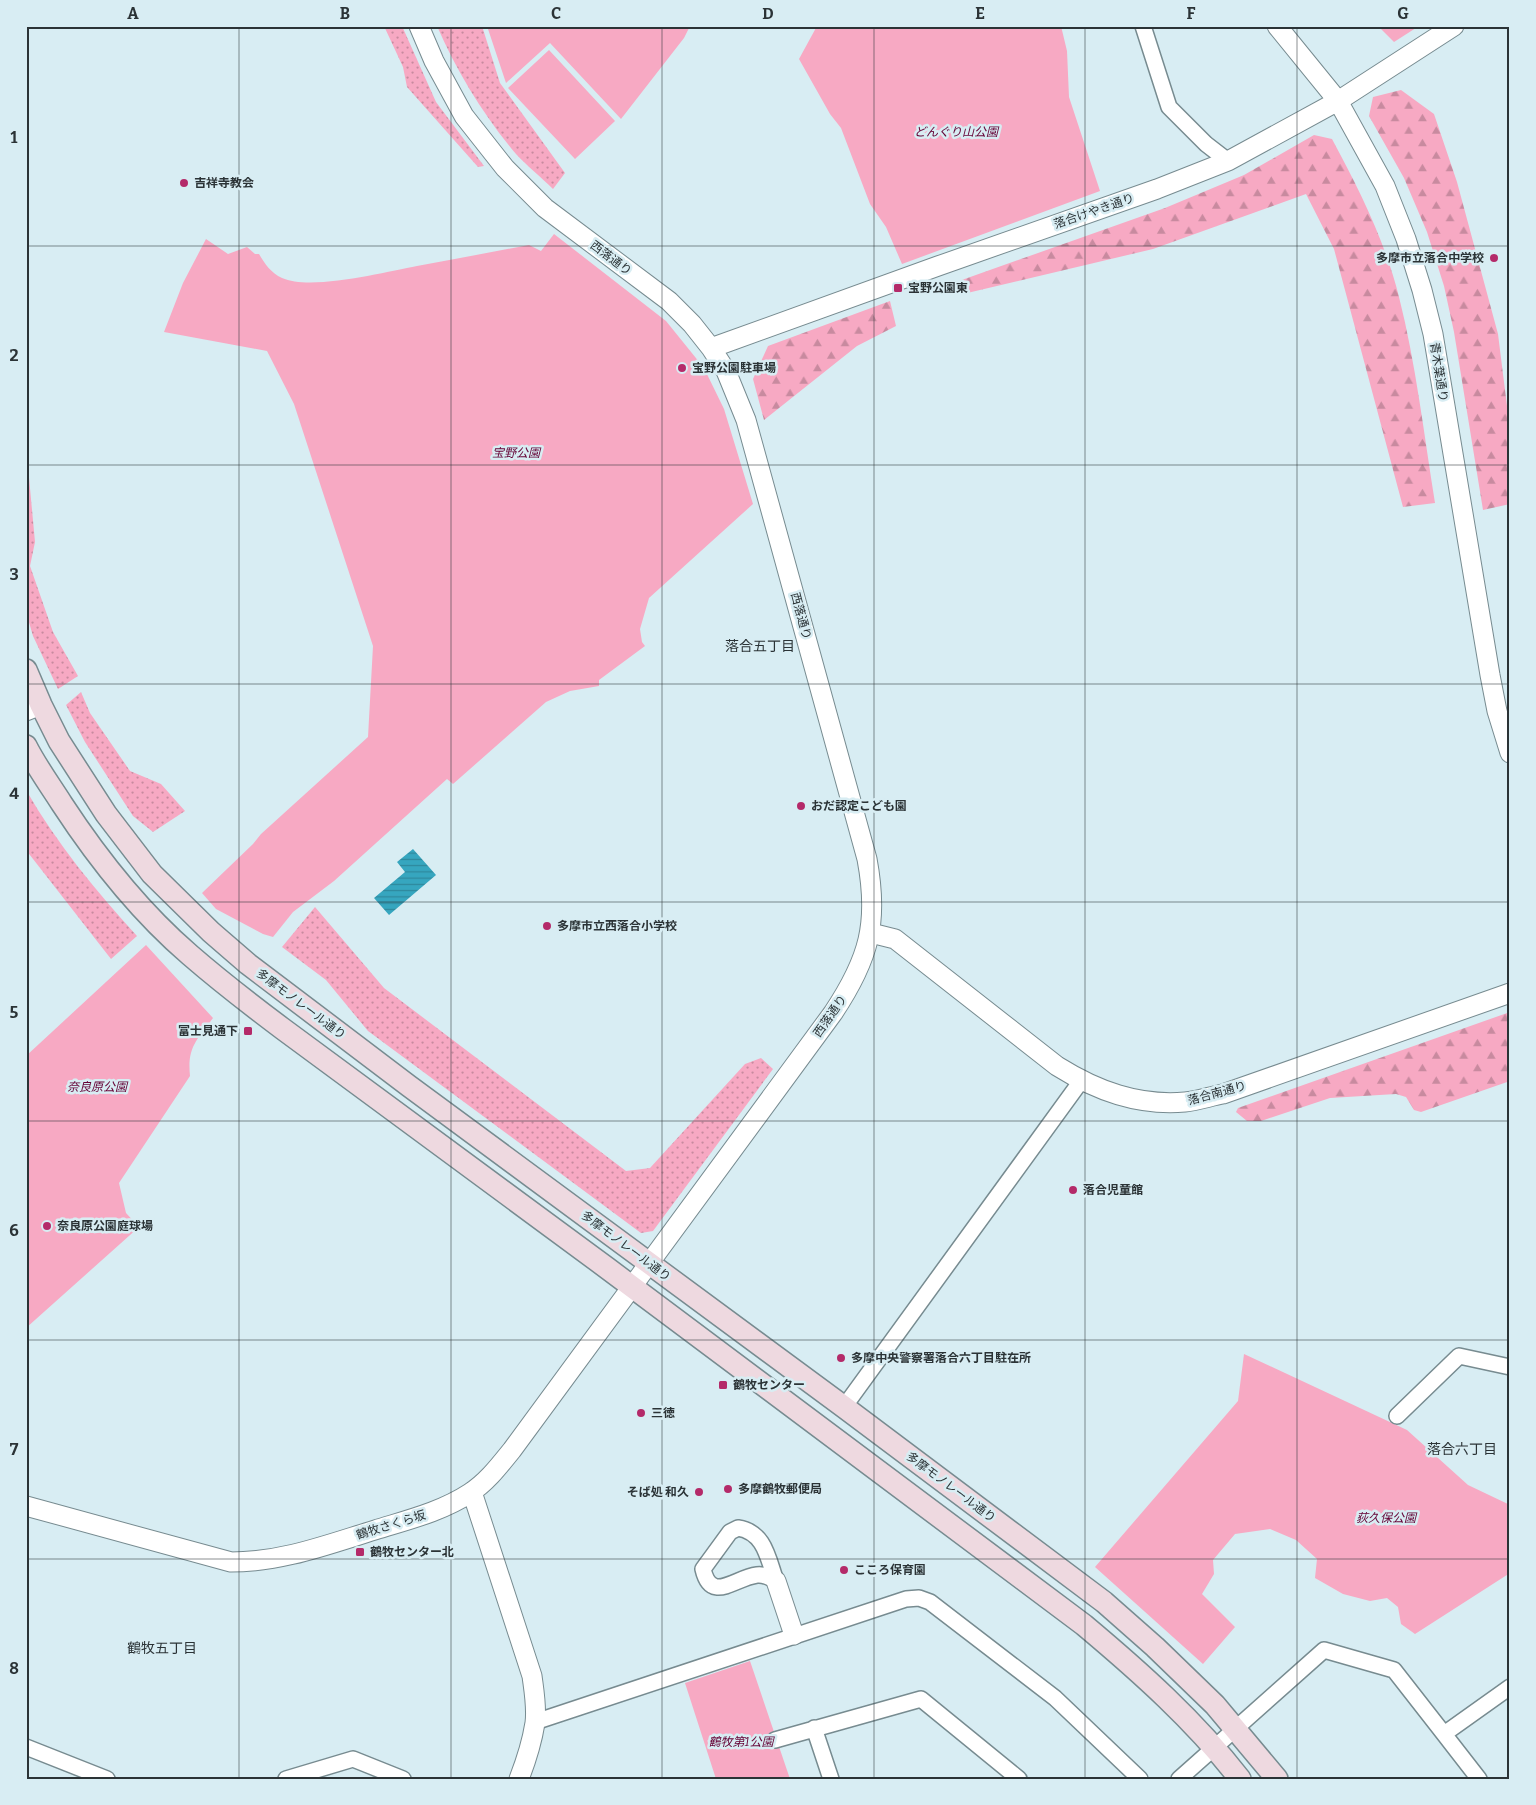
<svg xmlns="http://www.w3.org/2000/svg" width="1536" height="1805" font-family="Bitter,'Noto Sans JP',serif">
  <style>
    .grass { fill: url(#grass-dots) }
    .forest { fill: url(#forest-firs) }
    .park { fill: #f7a9c3 }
    .water { fill: url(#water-rules) }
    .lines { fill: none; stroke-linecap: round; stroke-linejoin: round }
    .minor-casing { stroke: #778b90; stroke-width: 18 }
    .tertiary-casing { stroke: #778b90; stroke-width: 21 }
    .secondary-casing { stroke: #778b90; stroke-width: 24 }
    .minor { stroke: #fff; stroke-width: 15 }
    .tertiary { stroke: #fff; stroke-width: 19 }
    .secondary { stroke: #eed9e0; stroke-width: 21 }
    .grid { fill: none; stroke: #2b3336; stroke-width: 1; stroke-opacity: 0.55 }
    .poi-dot { fill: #b42a69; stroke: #d8edf3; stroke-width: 2 }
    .labels { text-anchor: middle; stroke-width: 5; stroke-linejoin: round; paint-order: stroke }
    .park-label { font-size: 12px; font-style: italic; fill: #640034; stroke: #d8edf3 }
    .poi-label { font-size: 12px; font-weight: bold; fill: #2b3336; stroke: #d8edf3; text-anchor: start }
    .street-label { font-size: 12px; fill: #2b3336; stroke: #d8edf3 }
    .neighbourhood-label { font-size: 14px; fill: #2b3336; stroke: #d8edf3 }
    .neatline { fill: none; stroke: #2b3336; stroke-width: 2 }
    .grid-label { font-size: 16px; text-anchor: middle; font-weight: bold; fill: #2b3336 }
  </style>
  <defs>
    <pattern id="grass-dots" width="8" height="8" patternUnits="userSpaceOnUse" patternTransform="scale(1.25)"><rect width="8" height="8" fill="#f7a9c3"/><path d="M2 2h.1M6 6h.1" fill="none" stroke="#c88a9f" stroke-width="1.8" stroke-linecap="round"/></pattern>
    <pattern id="forest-firs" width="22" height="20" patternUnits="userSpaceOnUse" patternTransform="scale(1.25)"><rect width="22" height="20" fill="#f7a9c3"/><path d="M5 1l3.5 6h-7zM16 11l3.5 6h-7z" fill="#c88a9f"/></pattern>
    <pattern id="water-rules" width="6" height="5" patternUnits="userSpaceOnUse" patternTransform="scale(1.25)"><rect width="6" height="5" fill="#36a6bf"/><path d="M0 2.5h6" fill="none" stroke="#2e889c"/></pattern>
  </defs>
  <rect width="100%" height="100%" fill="#d8edf3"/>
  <path class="grass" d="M384,26H402L436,102L484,166L478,167L407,87L403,67Z
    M437,26H482L500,83L565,173L553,189C541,177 527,166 516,154C484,116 457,72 437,26Z
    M26,445L35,542L30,566L53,632L78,676L58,689L33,636L26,612Z
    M81,692L90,713L130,771L161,784L185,811L153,832L133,816L85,742L66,705Z
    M26,790C57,844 96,891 137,936L111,959L26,850Z
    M315,907L384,988L626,1171L650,1168L745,1064L761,1058L773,1069L653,1231L641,1233L368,1031L326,980L282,947Z"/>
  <path class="forest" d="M1401,90L1434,114L1457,182L1498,334L1510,430V504L1483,510L1454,332L1444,286L1427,232L1404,178L1369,116L1373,97Z
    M1314,135L1332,139C1359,189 1385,241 1399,297C1416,364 1424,435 1435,503L1403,507L1334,249L1306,194L1153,249L963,294L959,281L1165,208L1244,175Z
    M890,301L896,326L857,346L764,420L753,379L768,346Z
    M1510,1012V1081L1421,1112L1414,1110L1406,1097L1396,1094L1330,1098L1261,1121H1247L1236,1112L1238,1108Z"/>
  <path class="park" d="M487,26H690L684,38L621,119L550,43L506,83Z
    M817,26H1061L1067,51L1069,97L1100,191L902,264L886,227L870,204L841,128L830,114L799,59Z
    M1378,26H1419L1394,42Z
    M549,50L615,121L575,159L508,88Z
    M554,234L666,321L704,368L724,409L753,504L649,598L640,629L642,642L645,646L599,680V686L570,691L546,702L453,784L447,779L334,881L293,912L273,937L263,934L216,909L202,893L253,844L261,834L368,737L373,646L294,404L267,351L164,332L183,283L206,239L228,254L247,247L255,254H259C265,264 271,273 282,278C311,291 385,272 417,266C455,259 492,252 529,245L541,251Z
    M146,945L213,1018C197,1040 187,1047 190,1076L119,1183L126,1213L139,1227L26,1328V1056Z
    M1244,1354L1407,1430L1468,1485L1510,1505V1573L1415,1634L1401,1624L1398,1607L1387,1598L1370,1601L1343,1594L1315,1578L1317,1559L1296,1540L1270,1529L1235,1534L1213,1560L1214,1574L1202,1594L1235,1627L1203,1664L1095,1567L1238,1401Z
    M750,1661L790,1779H716L685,1683Z"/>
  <path class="water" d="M413,849L436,875L389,915L374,898L405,872L397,862Z"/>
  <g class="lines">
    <g class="minor-casing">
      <path id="minor" d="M1143,26L1169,107L1206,144L1228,161
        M844,1407L1081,1081
        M1397,1416L1459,1356L1510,1367
        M738,1528C765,1532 768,1559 776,1581C770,1578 765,1574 757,1575C734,1578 711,1604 703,1569L730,1532Z
        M535,1722L906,1599L919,1598L930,1602L1055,1698L1140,1779
        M814,1728L831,1779
        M1444,1734L1479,1779
        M775,1740L921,1699L1019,1779
        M26,1747L107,1779
        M286,1779L353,1759L403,1779
        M1179,1779L1324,1650L1394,1670L1444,1734L1510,1687"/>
    </g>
    <g class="tertiary-casing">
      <path id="tertiary" d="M1277,26L1338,101L1385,186L1406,239L1422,290L1433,334L1490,675L1497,711L1510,753
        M711,348L938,266L1157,189L1228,161L1338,101L1454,26
        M26,711L41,705
        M871,933L895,939L1057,1066C1097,1091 1138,1106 1185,1102C1198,1101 1211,1096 1223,1094L1510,993
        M472,1492L532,1676C534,1691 537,1707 535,1723C532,1742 526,1761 519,1779
        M26,1506L231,1562C282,1562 326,1545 375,1530C407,1520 441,1512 470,1493C487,1482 499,1466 512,1450L833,1013C869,959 879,923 867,859L746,420L726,371L711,348L692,324L669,301L545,208L505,168L464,116L434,61L419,26
        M776,1581L794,1635"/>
    </g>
    <g class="secondary-casing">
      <path id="secondary" d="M26,670L41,705L59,741L106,814L152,874L211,932L248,964L409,1086L844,1407L1104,1602L1155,1647L1215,1705L1277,1779
        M26,746C36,766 50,785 62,804C98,859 140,912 190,955C220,981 251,1005 283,1029L607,1268L1084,1625C1140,1672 1195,1721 1240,1779"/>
    </g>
    <use href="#minor" class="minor"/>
    <use href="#tertiary" class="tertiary"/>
    <use href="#secondary" class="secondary"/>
  </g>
  <path class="grid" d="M239,26V1779M451,26V1779M662,26V1779M874,26V1779M1085,26V1779M1297,26V1779M26,246H1510M26,465H1510M26,684H1510M26,902H1510M26,1121H1510M26,1340H1510M26,1559H1510"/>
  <g class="poi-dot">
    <circle cx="184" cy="183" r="5"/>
    <circle cx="1494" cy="258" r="5"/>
    <rect x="893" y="283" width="10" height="10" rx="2.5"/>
    <circle cx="682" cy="368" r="5"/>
    <circle cx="801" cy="806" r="5"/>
    <circle cx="547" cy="926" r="5"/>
    <rect x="243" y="1026" width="10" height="10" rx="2.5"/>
    <circle cx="1073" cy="1190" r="5"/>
    <circle cx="47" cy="1226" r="5"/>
    <circle cx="841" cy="1358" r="5"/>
    <rect x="718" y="1380" width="10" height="10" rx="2.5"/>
    <circle cx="641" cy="1413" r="5"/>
    <circle cx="728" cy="1489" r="5"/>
    <circle cx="699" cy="1492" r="5"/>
    <rect x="355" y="1547" width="10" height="10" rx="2.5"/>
    <circle cx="844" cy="1570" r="5"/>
  </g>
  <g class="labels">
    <g class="park-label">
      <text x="956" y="136">どんぐり山公園</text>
      <text x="516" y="457">宝野公園</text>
      <text x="97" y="1091">奈良原公園</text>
      <text x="1386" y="1522">荻久保公園</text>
      <text x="741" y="1746">鶴牧第1公園</text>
    </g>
    <g class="poi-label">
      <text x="194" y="187">吉祥寺教会</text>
      <text x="1484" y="262" text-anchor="end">多摩市立落合中学校</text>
      <text x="908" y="292">宝野公園東</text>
      <text x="692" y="372">宝野公園駐車場</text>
      <text x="811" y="810">おだ認定こども園</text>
      <text x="557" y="930">多摩市立西落合小学校</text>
      <text x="238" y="1035" text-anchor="end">富士見通下</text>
      <text x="1083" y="1194">落合児童館</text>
      <text x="57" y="1230">奈良原公園庭球場</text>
      <text x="851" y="1362">多摩中央警察署落合六丁目駐在所</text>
      <text x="733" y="1389">鶴牧センター</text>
      <text x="651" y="1417">三徳</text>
      <text x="738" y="1493">多摩鶴牧郵便局</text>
      <text x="689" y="1496" text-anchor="end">そば処 和久</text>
      <text x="370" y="1556">鶴牧センター北</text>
      <text x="854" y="1574">こころ保育園</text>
    </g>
    <g class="street-label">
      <text transform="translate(1094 211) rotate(-19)" y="4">落合けやき通り</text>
      <text transform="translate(611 258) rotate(37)" y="4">西落通り</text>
      <text transform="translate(1439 372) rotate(81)" y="4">青木葉通り</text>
      <text transform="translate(801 616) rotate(75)" y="4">西落通り</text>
      <text transform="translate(301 1004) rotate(37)" y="4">多摩モノレール通り</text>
      <text transform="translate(830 1016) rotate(-55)" y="4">西落通り</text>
      <text transform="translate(1217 1093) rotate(-15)" y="4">落合南通り</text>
      <text transform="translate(626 1246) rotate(37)" y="4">多摩モノレール通り</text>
      <text transform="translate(951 1487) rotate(37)" y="4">多摩モノレール通り</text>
      <text transform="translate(391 1525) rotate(-17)" y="4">鶴牧さくら坂</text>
    </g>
    <g class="neighbourhood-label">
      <text x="760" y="651">落合五丁目</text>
      <text x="1462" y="1454">落合六丁目</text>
      <text x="162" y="1653">鶴牧五丁目</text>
    </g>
  </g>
  <rect width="1536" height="1805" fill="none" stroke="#d8edf3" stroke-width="55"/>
  <rect x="28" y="28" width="1480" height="1750" class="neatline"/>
  <g class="grid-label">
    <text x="133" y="19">A</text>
    <text x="345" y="19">B</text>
    <text x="556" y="19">C</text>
    <text x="768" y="19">D</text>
    <text x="980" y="19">E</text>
    <text x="1191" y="19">F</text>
    <text x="1403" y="19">G</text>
    <text x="14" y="143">1</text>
    <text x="14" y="361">2</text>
    <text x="14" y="580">3</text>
    <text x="14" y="799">4</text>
    <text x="14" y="1018">5</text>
    <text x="14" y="1236">6</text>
    <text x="14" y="1455">7</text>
    <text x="14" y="1674">8</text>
  </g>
</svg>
